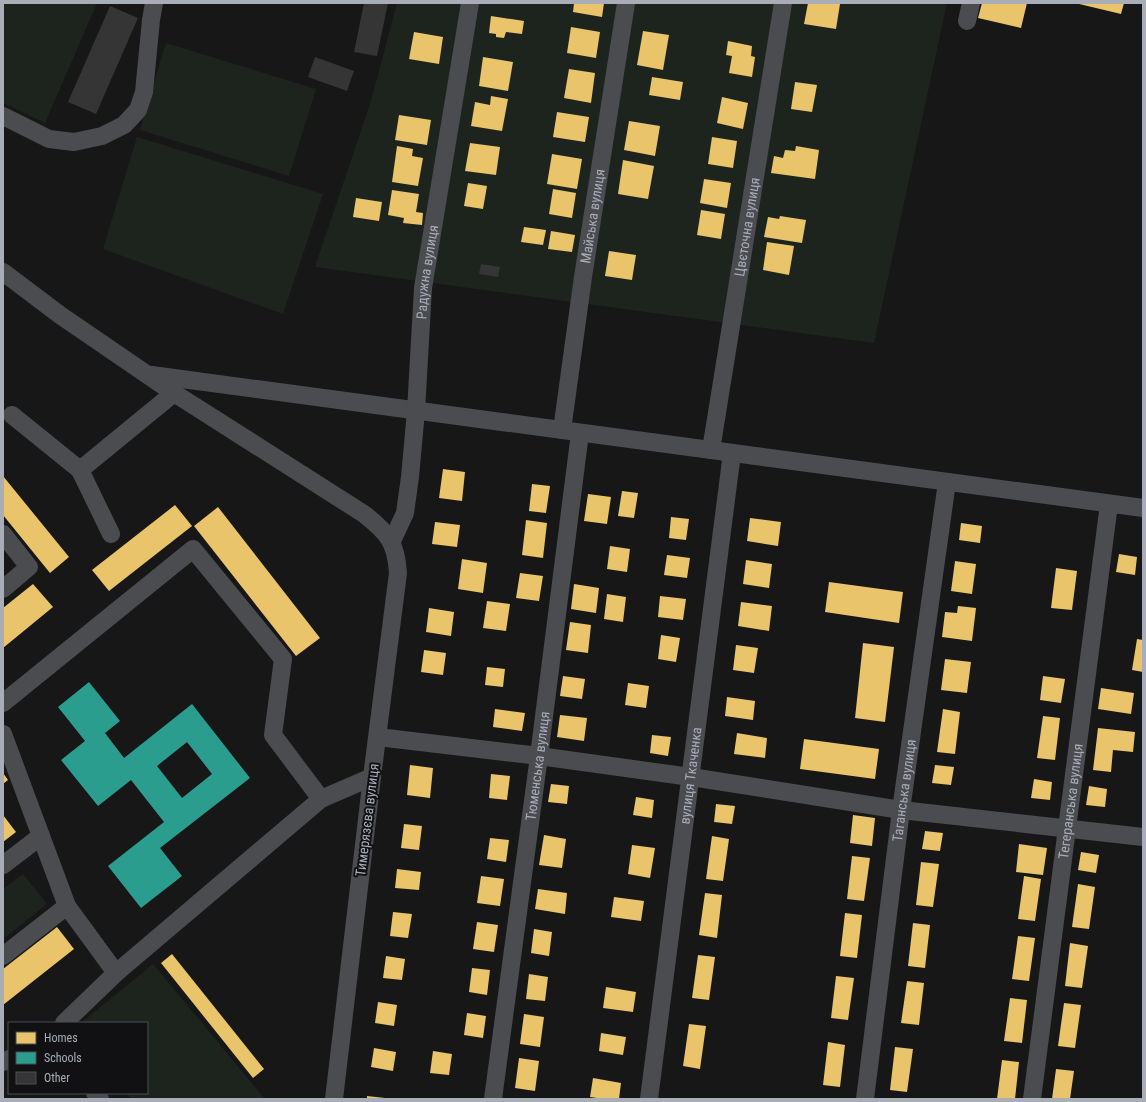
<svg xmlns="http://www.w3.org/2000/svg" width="1146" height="1102" font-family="'Roboto Condensed',sans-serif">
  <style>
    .green { fill: #1d241e }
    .homes { fill: #e9c46a }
    .schools { fill: #2a9d8f; fill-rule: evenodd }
    .building { fill: #353536 }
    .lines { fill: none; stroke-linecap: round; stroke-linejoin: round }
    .minor { stroke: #4b4c50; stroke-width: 18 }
    .labels { text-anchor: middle; stroke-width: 4; stroke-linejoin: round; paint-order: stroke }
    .street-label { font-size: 14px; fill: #a8adb8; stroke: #111113 }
  </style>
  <rect width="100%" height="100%" fill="#171717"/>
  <path class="green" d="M3,3H97L45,123L3,103Z
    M397,3H947L874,343L315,267L371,101Z
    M166,43L316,89L289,176L140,130Z
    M137,137L323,194L283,314L103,249Z
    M23,874L47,904L3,939V889Z
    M153,964L265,1099H131L126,1093H147V1023H81Z"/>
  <path class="homes" d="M574,3H604L602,17L573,12Z
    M808,3L840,4L836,29L804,24Z
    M982,3H1027L1021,28L978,18Z
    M1075,3H1124L1121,14Z
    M491,16L524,21L522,34L506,32L504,38L496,37V34L489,33Z
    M571,27L600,32L596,58L567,53Z
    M643,31L669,35L663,70L637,65Z
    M414,32L443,37L439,64L409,59Z
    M728,41L752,46L751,56L755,57L752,77L729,73L732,56L726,55Z
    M483,57L513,62L508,91L479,86Z
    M569,69L595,73L591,103L564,98Z
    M652,77L683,82L680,100L649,95Z
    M795,82L817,85L812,112L791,109Z
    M491,96L508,99L502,131L471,126L475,102L490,105Z
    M722,97L748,103L743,129L717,123Z
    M557,112L589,117L585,142L553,137Z
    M399,115L431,120L427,145L395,140Z
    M629,121L660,126L655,156L624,150Z
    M712,137L737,141L733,168L708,164Z
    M470,143L500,147L496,175L465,171Z
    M397,146L413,149L412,156L423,158L418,186L392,182Z
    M796,146L819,150L815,179L771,173L774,156L783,158L785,150L795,151Z
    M552,154L582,159L577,189L547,184Z
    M623,160L654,166L648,199L618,194Z
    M704,179L731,183L727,208L700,203Z
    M468,183L487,186L483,209L464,206Z
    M553,189L576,193L572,218L549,214Z
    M392,190L419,194L416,212L423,213L422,225L403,223L404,218L388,215Z
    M356,198L382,202L379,221L353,217Z
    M701,210L725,214L721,239L697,235Z
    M780,216L806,220L802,243L764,237L768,217L779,219Z
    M524,227L546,230L543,245L521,242Z
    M551,231L575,235L572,252L548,249Z
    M767,242L794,246L789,275L763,270Z
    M609,251L636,255L632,280L605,276Z
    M443,469L465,472L462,501L439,498Z
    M3,476L69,557L50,573L3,515Z
    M532,484L550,486L546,513L529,511Z
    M622,491L638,493L634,518L618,516Z
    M588,494L611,497L607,524L584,521Z
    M175,505L192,526L109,591L92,570Z
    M218,507L320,638L296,656L194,526Z
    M671,517L689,519L686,540L669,538Z
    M750,518L781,522L778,546L747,541Z
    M526,520L547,523L543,558L522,555Z
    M435,522L460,525L457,547L432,544Z
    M961,523L982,526L980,543L959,540Z
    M610,546L630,549L627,572L607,569Z
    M1119,554L1137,557L1135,575L1116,572Z
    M667,555L690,558L687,578L664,575Z
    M462,559L487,563L483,593L458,589Z
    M746,560L772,564L769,588L743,584Z
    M955,561L976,564L972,594L951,591Z
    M1056,568L1077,571L1072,610L1051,608Z
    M520,573L543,576L539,601L516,598Z
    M829,582L903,592L899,623L825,612Z
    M33,584L53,607L3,648V608Z
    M574,584L599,588L596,613L571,609Z
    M607,594L626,597L623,622L604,619Z
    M660,596L686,599L683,620L658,617Z
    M487,601L510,604L506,631L483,628Z
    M741,602L772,606L769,631L738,626Z
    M958,606L976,608L972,641L942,637L945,612L957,613Z
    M429,608L454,612L451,636L426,632Z
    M570,622L591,625L588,653L566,650Z
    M661,635L680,638L676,662L658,659Z
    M1137,639L1143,640V672L1132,670Z
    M863,643L894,647L885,722L855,718Z
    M736,645L758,648L754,673L733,670Z
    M424,650L446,653L443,675L421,672Z
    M945,659L971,662L967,693L941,690Z
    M487,667L505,669L503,687L485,685Z
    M563,676L585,679L582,699L560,696Z
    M1043,676L1065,679L1061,703L1040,700Z
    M628,683L649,686L646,708L625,705Z
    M1101,688L1134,693L1131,714L1098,709Z
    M727,697L755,701L753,720L725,716Z
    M495,709L525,713L522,731L493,727Z
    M943,709L960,712L955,754L937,752Z
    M560,715L587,718L584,741L557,737Z
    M1043,716L1060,718L1055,760L1037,758Z
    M1098,728L1135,732L1133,752L1113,750L1111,772L1093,770Z
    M737,733L767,738L765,758L734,754Z
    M652,735L671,737L668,756L650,753Z
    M804,739L879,749L875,779L800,769Z
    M410,765L433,768L430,798L407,795Z
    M935,765L954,767L951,785L932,783Z
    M3,773L8,780L3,784Z
    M491,774L510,776L507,800L489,798Z
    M1034,779L1052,782L1050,800L1031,798Z
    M551,784L569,786L567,804L548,802Z
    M1089,786L1107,789L1105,807L1086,805Z
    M636,797L654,800L652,818L633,815Z
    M716,804L735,806L732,824L714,822Z
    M3,815L16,832L3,842Z
    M853,815L875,818L872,846L850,843Z
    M404,824L422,826L419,850L401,848Z
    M925,831L943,833L940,851L922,849Z
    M544,835L566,839L562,868L539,865Z
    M712,836L729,839L723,881L706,879Z
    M490,838L509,840L506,862L487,859Z
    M1019,844L1047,848L1043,875L1016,872Z
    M632,845L655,848L650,878L628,874Z
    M1081,852L1099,855L1096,873L1078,870Z
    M852,856L870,858L864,901L847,899Z
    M921,862L939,864L933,907L916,905Z
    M397,869L421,872L419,890L395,888Z
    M481,876L504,879L500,906L477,903Z
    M1024,876L1041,879L1035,921L1018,919Z
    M1078,884L1095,887L1089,929L1072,927Z
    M538,889L567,893L565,914L535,909Z
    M705,893L722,895L717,938L699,935Z
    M614,897L644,901L641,921L611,917Z
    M393,912L412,914L408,938L390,936Z
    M845,913L862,915L857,958L840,956Z
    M477,922L498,925L494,952L473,949Z
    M913,923L930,925L925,968L908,966Z
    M57,927L74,949L3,1005V969Z
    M534,929L552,932L549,956L531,953Z
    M1018,936L1035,938L1029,981L1012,979Z
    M1070,943L1088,946L1082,988L1065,986Z
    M172,954L264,1069L253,1078L161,963Z
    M698,955L715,957L709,1000L692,998Z
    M386,956L405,959L402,980L383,978Z
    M472,968L490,970L487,995L469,992Z
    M529,974L548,977L545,1001L526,999Z
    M836,976L854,978L848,1020L831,1018Z
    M907,981L924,983L919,1025L901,1023Z
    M606,987L636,992L633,1012L603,1008Z
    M1010,998L1027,1000L1022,1043L1004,1041Z
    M378,1002L397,1005L394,1026L375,1023Z
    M1064,1003L1081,1005L1075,1048L1058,1046Z
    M467,1013L486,1016L483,1038L464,1035Z
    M524,1014L544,1017L540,1047L520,1044Z
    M689,1024L706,1026L700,1069L683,1066Z
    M601,1033L626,1037L623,1055L599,1051Z
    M828,1042L845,1045L840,1087L823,1085Z
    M895,1047L913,1049L907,1092L890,1090Z
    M374,1048L396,1052L393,1071L371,1067Z
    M433,1051L452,1054L449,1075L430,1073Z
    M519,1058L539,1061L535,1091L515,1088Z
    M1002,1060L1019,1062L1015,1099H997Z
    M1056,1069L1074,1071L1070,1099H1052Z
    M593,1078L621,1083L619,1099H604L590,1097Z
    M367,1096L385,1098V1099H367Z"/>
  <path class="schools" d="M89,682L120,721L105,733L124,758L192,704L250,778L160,848L182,876L141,908L108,866L164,822L131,780L98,806L61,760L85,741L58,707ZM187,742L212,774L182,798L157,766Z"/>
  <path class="building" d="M364,3H388L377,56L354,52Z
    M110,6L138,18L96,114L68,102Z
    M315,57L354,71L347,91L308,77Z
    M481,264L500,267L498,277L479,274Z"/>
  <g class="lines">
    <g class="minor">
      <path d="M967,21L971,3"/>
      <path d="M3,116L49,139L74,142L102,136L124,125L138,110L144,92L151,20L154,3"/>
      <path d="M3,272L60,315L174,393L364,514C388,533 396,542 398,573L372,777L334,1099"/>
      <path d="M152,375L1143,508"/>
      <path d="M12,415L80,470"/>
      <path id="s1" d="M562,430L583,277L626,3"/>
      <path id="s2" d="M711,450L783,3"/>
      <path d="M3,534L29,567L3,589"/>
      <path d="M111,534L80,470L174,393"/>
      <path id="s3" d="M392,541L405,513L410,477L416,411L423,288L470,3"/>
      <path d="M3,703L193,549L283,659L273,735L321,799L372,777"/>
      <path d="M3,734L67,906"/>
      <path d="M378,737L539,756L691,777L901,810L1143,837"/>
      <path d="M3,865L41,836"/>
      <path d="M3,956L67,906L116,973L64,1023"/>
      <path d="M116,973L321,799"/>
      <path d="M3,1062L9,1059"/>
      <path d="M95,1093L100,1099"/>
      <path id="s4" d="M493,1099L539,756L580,433"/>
      <path id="s5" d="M649,1099L732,453"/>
      <path id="s6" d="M865,1099L901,810L947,482"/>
      <path id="s7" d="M1032,1099L1109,504"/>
    </g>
  </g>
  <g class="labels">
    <g class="street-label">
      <text dy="5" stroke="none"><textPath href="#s1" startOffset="216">Майська вулиця</textPath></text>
      <text dy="5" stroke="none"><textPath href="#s2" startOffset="226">Цвєточна вулиця</textPath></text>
      <text dy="5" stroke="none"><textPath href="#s3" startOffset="273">Радужна вулиця</textPath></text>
      <text dy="5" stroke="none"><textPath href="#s4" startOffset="336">Тюменська вулиця</textPath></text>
      <text dy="5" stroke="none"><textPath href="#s5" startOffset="326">вулиця Ткаченка</textPath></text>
      <text dy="5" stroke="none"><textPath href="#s6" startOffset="311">Таганська вулиця</textPath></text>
      <text dy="5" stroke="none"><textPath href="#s7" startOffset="300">Тегеранська вулиця</textPath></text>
      <text transform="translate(367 820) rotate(-83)" y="5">Тимерязєва вулиця</text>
    </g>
  </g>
  <rect width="1146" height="1102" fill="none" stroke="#a8adb8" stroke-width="8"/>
  <rect x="8" y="1022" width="140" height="72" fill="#111113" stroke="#4d4f55"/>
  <rect x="16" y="1032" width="20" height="12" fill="#e9c46a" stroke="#4d4f55"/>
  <text x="44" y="1042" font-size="12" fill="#a8adb8">Homes</text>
  <rect x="16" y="1052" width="20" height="12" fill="#2a9d8f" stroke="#4d4f55"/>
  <text x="44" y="1062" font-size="12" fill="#a8adb8">Schools</text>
  <rect x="16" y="1072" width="20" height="12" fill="#353536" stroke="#4d4f55"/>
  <text x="44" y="1082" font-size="12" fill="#a8adb8">Other</text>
</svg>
